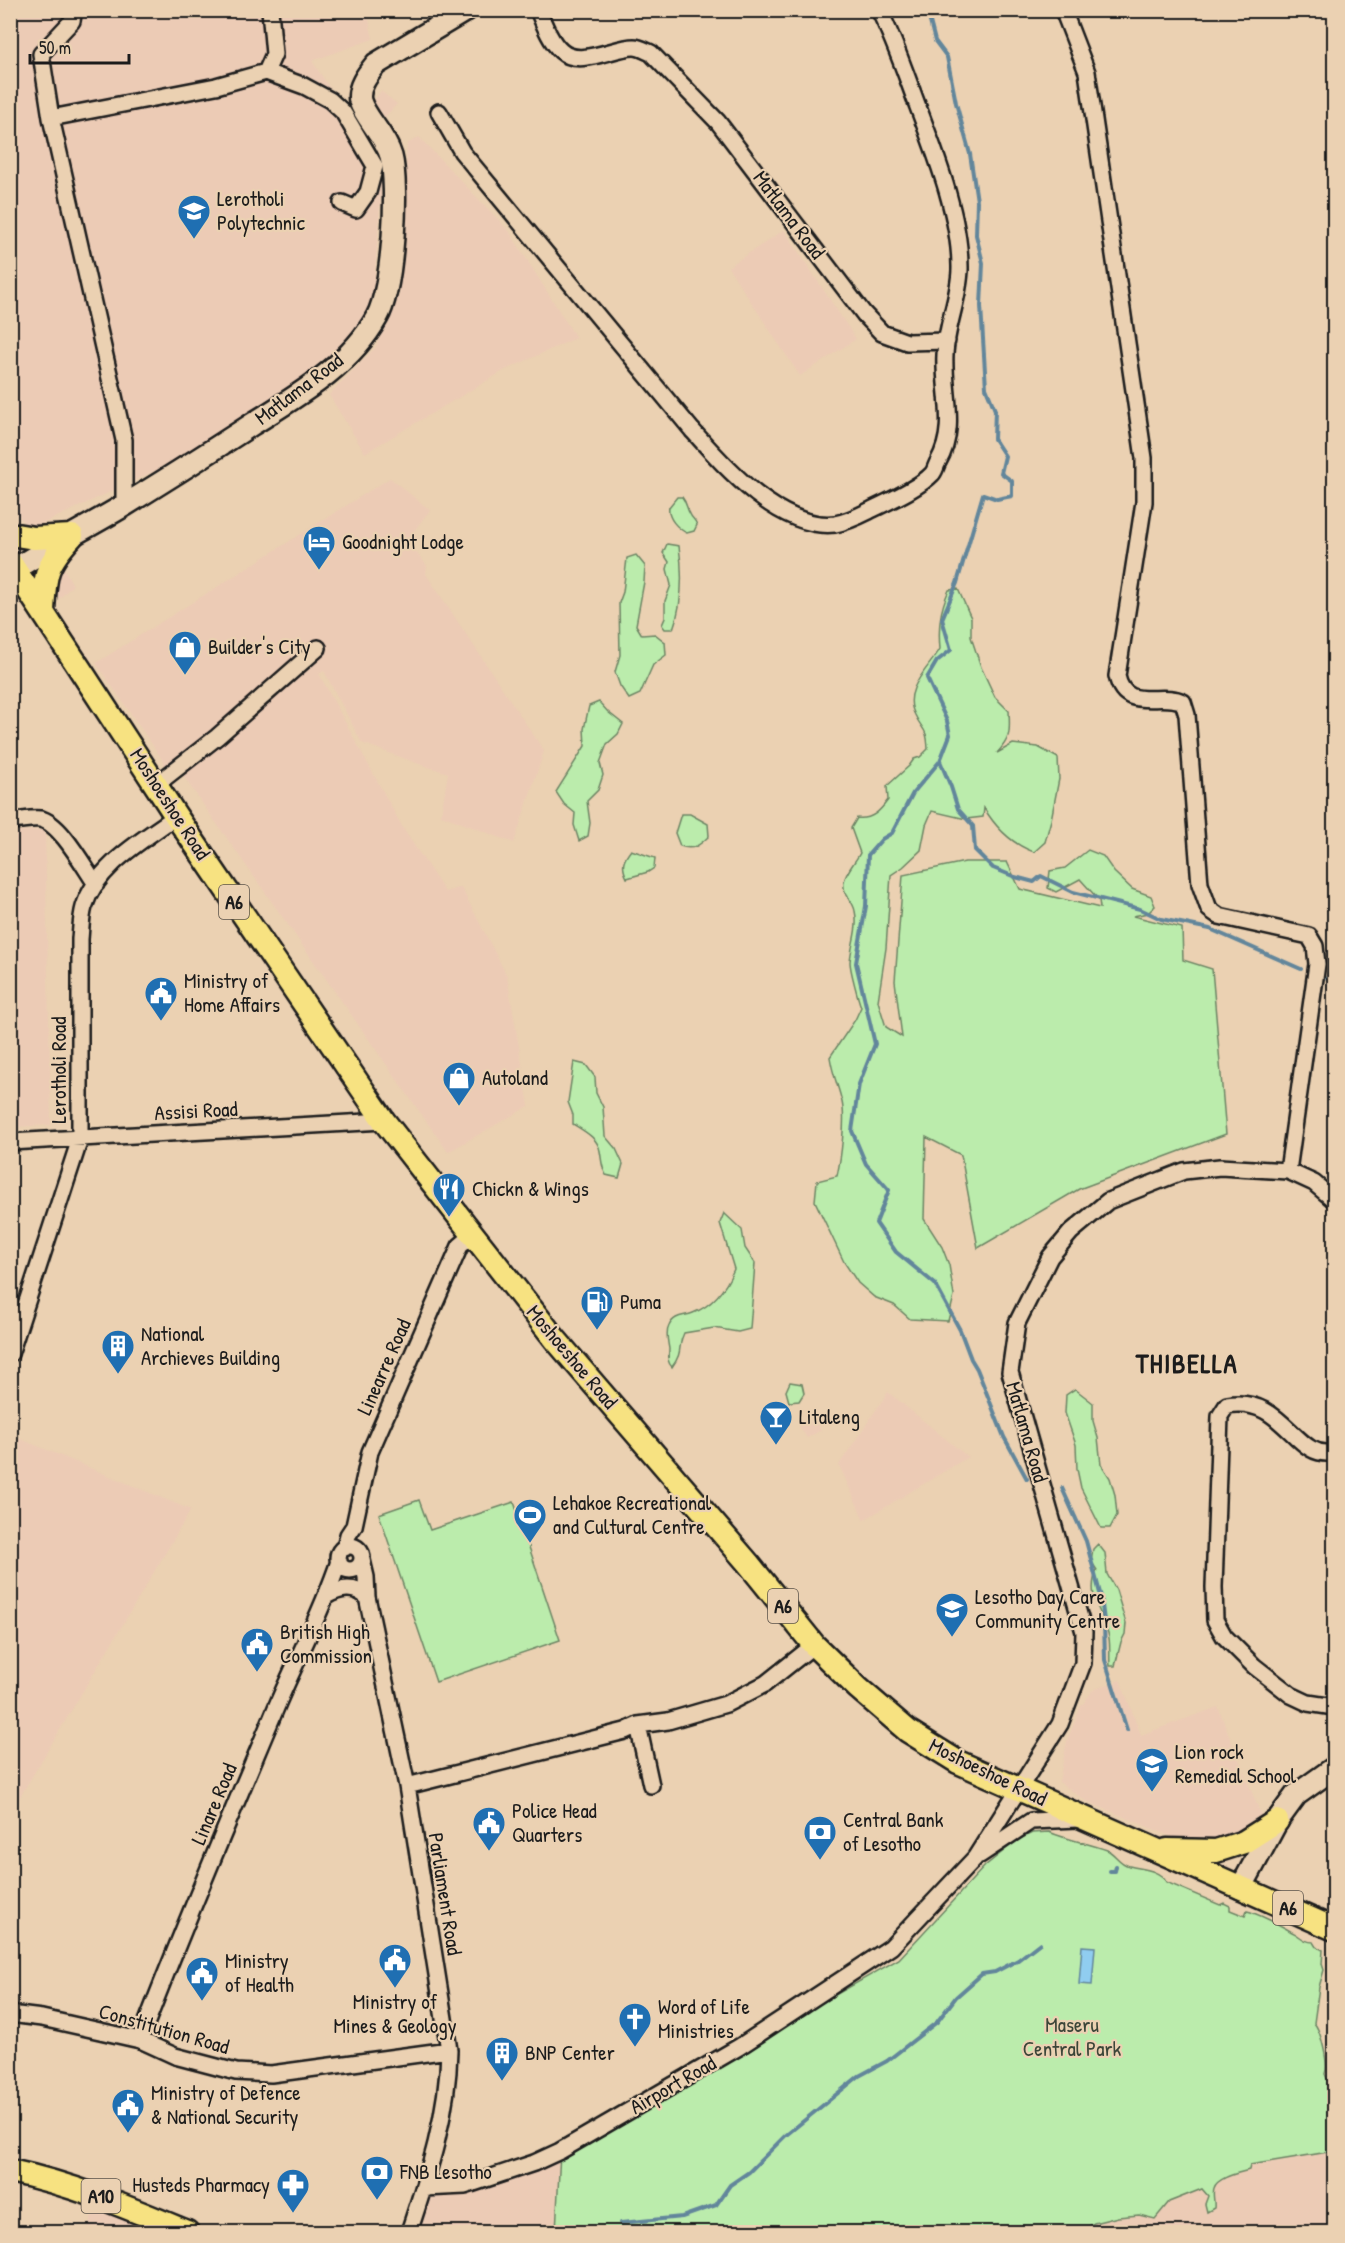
<svg xmlns="http://www.w3.org/2000/svg" width="1345" height="2243" font-family="'Patrick Hand',sans-serif">
  <style>
    .built { fill: #eccbb5 }
    .green { fill: #bbecac; stroke: #6c8464; stroke-width: 1.5 }
    .water { fill: #90cdf0; stroke: #62869b; stroke-width: 1.5 }
    .lines { fill: none; stroke-linecap: round; stroke-linejoin: round }
    .stream { stroke: #62869b; stroke-width: 4 }
    .street-casing { stroke: #1c1c1c; stroke-width: 20 }
    .secondary-casing { stroke: #1c1c1c; stroke-width: 26 }
    .primary-casing { stroke: #1c1c1c; stroke-width: 27 }
    .street { stroke: #ebd1b2; stroke-width: 15 }
    .secondary { stroke: #ebd1b2; stroke-width: 21 }
    .primary { stroke: #f7e281; stroke-width: 22 }
    .labels { text-anchor: middle; stroke-width: 4.5; stroke-linejoin: round; paint-order: stroke }
    .shield { fill: #ebd1b2; stroke: #5a5249; stroke-width: 1.5 }
    .shield-label { font-size: 20px; font-weight: bold; fill: #1c1c1c }
    .poi-label { font-size: 21px; fill: #1c1c1c; stroke: #ebd1b2; text-anchor: start }
    .street-label { font-size: 21px; fill: #1c1c1c; stroke: #ebd1b2 }
    .park-label { font-size: 21px; fill: #3c4639; stroke: #ebd1b2 }
    .district-label { font-size: 27px; font-weight: bold; letter-spacing: 1.5px; fill: #1c1c1c; stroke: #ebd1b2 }
  </style>
  <rect width="100%" height="100%" fill="#ebd1b2"/>
  <filter id="ink" filterUnits="userSpaceOnUse"><feTurbulence type="fractalNoise" baseFrequency=".0167" numOctaves="2"/><feDisplacementMap in="SourceGraphic" scale="12" xChannelSelector="R" yChannelSelector="G"/><feConvolveMatrix kernelMatrix="1 2 1 2 8 2 1 2 1" color-interpolation-filters="sRGB"/></filter>
  <g filter="url(#ink)">
    <path class="built" d="M10,11H367L373,39L312,61L383,168L372,313L341,348L295,383L185,457L29,530L10,504Z
      M381,91L397,104L380,123L368,108Z
      M419,137L509,231L576,338L505,370L365,453L329,395L375,348L399,295L407,144Z
      M784,230L856,339L800,376L728,267Z
      M390,478L430,510L407,540L427,566L426,574L544,751L514,843L441,815L448,773L422,765L362,743L324,671L319,674L404,830L445,892L461,887L507,976L529,1106L448,1152L181,773L173,780L160,756L96,663Z
      M61,563L73,585L59,599L49,577Z
      M45,830L51,1125L11,1127V831Z
      M888,1392L968,1457L864,1520L839,1465Z
      M812,1416L821,1430L807,1438L798,1424Z
      M11,1435L191,1510L15,1805L10,1804Z
      M1120,1680L1141,1735L1218,1707L1261,1815L1224,1839L1187,1843L1086,1801L1059,1782L1067,1741L1080,1708L1093,1690Z
      M560,2151L556,2232H409L424,2188L465,2186Z
      M1334,2151V2232H1073L1093,2216L1229,2169Z
      M98,2195L187,2232H87Z"/>
    <path class="green" d="M677,497H682C687,503 686,508 690,514C692,519 695,519 697,525L694,531L687,533C678,529 667,518 669,507Z
      M667,544L679,546C683,574 683,602 673,629H665L662,625L665,618V601L671,585L667,569L669,562L663,553Z
      M636,555L645,566L644,582L636,625L642,635L655,634L665,642L666,655L653,665L640,694L629,699L620,686L615,672L620,655L619,603L623,592L627,558Z
      M958,589L971,618V637L981,667L995,697L1009,711C1010,731 1011,738 997,753L1013,744L1038,747L1058,758L1059,779L1051,820L1045,842L1034,852C1012,844 996,828 984,808L983,817L966,819L932,811L926,825L921,850L903,867L891,875L886,948L878,1001L886,1027L902,1037L895,981L903,875L965,862H1007L1020,889L1100,908L1099,900L1080,879L1056,892L1048,888L1050,871L1065,868L1088,850L1103,856L1114,872L1132,889L1151,896L1155,906L1148,913L1133,916L1182,928L1183,960L1212,969L1226,1134L1079,1189L978,1248L961,1155L926,1137L924,1219L942,1247L949,1265L954,1296L948,1321L910,1319L894,1305L874,1297L858,1283L844,1262L815,1201L817,1181L837,1176C841,1158 846,1120 842,1102C838,1085 833,1076 830,1057L855,1020L861,1007C858,999 850,969 850,962C851,945 859,928 855,911C853,900 842,894 844,882C845,873 856,861 860,853L851,828L857,818C872,820 880,811 888,800L887,786L909,766L914,759L920,757L928,749C927,727 923,732 915,715C901,690 930,667 940,649C938,627 940,610 949,590Z
      M599,702L608,712L623,724L618,734L607,744L600,763L603,775L598,790L587,801L590,823L588,836L579,841L574,825L575,813L564,804L556,792L585,746L584,729L589,706Z
      M681,814H690L708,824L709,836C700,845 693,851 680,846L675,833Z
      M631,850L655,858L654,868L648,872L627,878C621,866 623,860 631,850Z
      M574,1062L586,1065L595,1077L596,1093L603,1107L605,1136L616,1149L623,1164L619,1178L606,1175C601,1166 602,1161 600,1151C598,1138 584,1131 573,1124V1115L568,1102Z
      M724,1213L742,1230L745,1248L755,1263L750,1329L738,1332L714,1328L684,1333C677,1346 684,1351 672,1367C666,1361 669,1357 669,1349C668,1342 665,1333 669,1326C675,1314 684,1317 693,1313C714,1305 726,1288 734,1269L720,1223Z
      M790,1382L802,1384L804,1393L799,1401L789,1402L786,1391Z
      M1075,1389L1093,1403V1421L1098,1438L1101,1464L1110,1478L1115,1495L1117,1515L1110,1528H1101L1081,1488L1077,1469L1076,1445L1065,1413L1066,1395Z
      M419,1500L430,1530L514,1502L560,1640L436,1682L379,1514Z
      M1098,1544L1105,1553L1107,1574L1116,1590L1126,1623L1125,1634L1121,1642L1115,1666H1110C1109,1655 1111,1643 1108,1633C1101,1610 1086,1595 1097,1570L1091,1561L1093,1549Z
      M1049,1832C1068,1840 1088,1843 1107,1850C1116,1854 1118,1863 1129,1866C1140,1869 1160,1869 1166,1882L1220,1905L1224,1903L1230,1906V1910L1245,1916L1247,1911C1257,1913 1282,1926 1292,1932C1301,1936 1303,1942 1314,1942L1317,1947L1323,1950L1322,1964L1324,1970L1319,1987L1314,2023C1321,2031 1329,2064 1325,2074C1337,2098 1334,2124 1334,2151L1250,2165L1249,2170C1240,2173 1217,2177 1214,2188C1212,2194 1215,2202 1214,2208L1207,2212L1205,2204L1208,2196L1202,2189L1169,2202L1155,2219L1139,2215L1118,2217L1094,2223L1083,2230L1074,2232H556L560,2151L899,1959L985,1866L1016,1841L1032,1833Z"/>
    <path class="water" d="M1082,1946L1095,1947L1092,1985L1079,1984Z"/>
    <g class="lines">
      <path class="stream" d="M927,10L935,41L947,57L956,103L970,154L977,201L976,235L983,263L981,306L986,388L995,410L994,439L1005,456L1001,473L1012,481V496L997,499L983,494L957,583L942,619L951,650L937,661L927,678L947,721L950,735L940,761L913,793L892,833L882,839L868,855L866,906L856,963L875,1044L859,1084L852,1131L866,1164L889,1190L876,1223L896,1252L935,1284L960,1330L971,1359L977,1369L1004,1437L1027,1479
        M940,761L951,787L958,809L973,826L975,850L993,868L1015,877L1034,882L1041,876L1073,892L1140,909L1161,919L1210,929L1301,969
        M1327,978L1334,980
        M1062,1488L1086,1541L1101,1597L1104,1621L1105,1660L1127,1730
        M1110,1871H1115L1116,1866
        M621,2223L682,2217L716,2205L730,2185L749,2172L785,2136L859,2076L887,2061L937,2022L956,1997L982,1974L995,1972L1018,1960L1040,1943"/>
      <g class="street-casing">
        <path id="street" d="M74,10L72,21L41,54L51,118L124,440V505
          M538,10C544,24 550,41 561,51C579,68 614,47 634,47C640,47 646,51 651,53L718,122L864,314L882,333L907,342L947,341
          M1063,10L1087,72L1144,458V502L1117,676C1125,713 1160,691 1183,702L1187,715L1200,884L1209,909L1219,916L1309,936L1315,946L1317,964L1288,1171
          M266,72L274,54L270,10
          M439,112L462,152L692,430C725,467 780,530 835,524C847,522 859,516 869,511C887,502 919,488 932,474C935,471 936,465 938,462C958,427 943,392 945,355C946,326 959,299 960,270C961,219 936,155 918,107C906,75 895,41 879,10
          M51,118L216,86L266,72L304,86L330,100L343,112L375,166L368,192L356,209L342,203
          M157,784L217,737L318,648
          M10,821C20,821 30,818 40,819C60,822 84,867 96,884
          M10,1142L384,1121
          M10,1354L80,1139V939C81,929 81,917 84,907C97,865 144,840 176,816
          M1334,1452C1295,1462 1285,1395 1227,1405L1220,1416L1214,1587L1215,1620L1224,1636L1254,1666L1291,1695L1308,1703L1334,1707
          M338 1558a12 12 0 1 1 24 0a12 12 0 1 1-24 0Z
          M345,1548L348,1535L354,1526L370,1452L460,1246L473,1235
          M362,1560L366,1577L367,1597L407,1786L449,2050C448,2115 429,2172 409,2232
          M326,1596C340,1588 354,1585 367,1597
          M638,1725L651,1785
          M407,1786L625,1731L638,1725L668,1721L726,1704L765,1684L814,1645
          M980,1855L1031,1821L1078,1819
          M10,2014L42,2018L140,2040L175,2056L236,2072L271,2074L449,2050
          M140,2040C183,1927 231,1815 278,1703C298,1656 323,1610 339,1561
          M424,2188L465,2186L534,2163L560,2151L739,2047L891,1947L975,1858L1060,1724L1083,1663L1084,1632L1010,1372L1017,1323L1050,1257L1071,1232L1108,1201L1184,1171L1220,1167L1288,1171L1314,1183L1334,1200"/>
      </g>
      <g class="secondary-casing">
        <path id="secondary" d="M15,569C51,546 88,527 125,505C167,479 210,452 251,425C297,396 350,366 377,317C393,289 399,186 391,156C385,135 365,118 360,101C357,87 368,74 376,64L466,10
          M1241,1888L1277,1821L1296,1795L1334,1768"/>
      </g>
      <g class="primary-casing">
        <path id="primary" d="M10,534L34,538L72,536
          M10,562L176,816L384,1121L555,1339L748,1563L814,1645L858,1688L908,1731L958,1762L1334,1929
          M43,611C45,573 46,564 72,536
          M1167,1850L1216,1851L1244,1842L1277,1821
          M10,2171C72,2184 129,2208 187,2232"/>
      </g>
      <use href="#street" class="street"/>
      <use href="#secondary" class="secondary"/>
      <use href="#primary" class="primary"/>
    </g>
  </g>
  <defs>
    <g id="university-pin" transform="scale(1.725)"><path d="M0 17L-7.5 6A9.5 9.5 0 1 1 7.5 6Z" fill="#1f6fb2" stroke="#ebd1b2"/><path d="M0-5L7-2L0 1L-7-2ZM-4 1L0 2.5L4 1V4Q0 6-4 4Z" fill="#fff"/></g>
    <g id="hotel-pin" transform="scale(1.725)"><path d="M0 17L-7.5 6A9.5 9.5 0 1 1 7.5 6Z" fill="#1f6fb2" stroke="#ebd1b2"/><path d="M-6-4.5h1.5V1H6V5H4.5V3h-9V5H-6ZM-4 0a1.8 1.8 0 1 1 3.6 0ZM.5 0V-2.5h3Q6-2.5 6 0Z" fill="#fff"/></g>
    <g id="shop-pin" transform="scale(1.725)"><path d="M0 17L-7.5 6A9.5 9.5 0 1 1 7.5 6Z" fill="#1f6fb2" stroke="#ebd1b2"/><path d="M-5-2.5h2.3a2.7 3.5 0 0 1 5.4 0H5L5.5 6h-11ZM-1.5-2.5h3a1.5 2.3 0 0 0-3 0Z" fill="#fff"/></g>
    <g id="civic-pin" transform="scale(1.725)"><path d="M0 17L-7.5 6A9.5 9.5 0 1 1 7.5 6Z" fill="#1f6fb2" stroke="#ebd1b2"/><path d="M-.6-6.5H3V-4.5H.6V-3L4-1V1h2V6H-6V1h2V-1L-.6-3ZM-1.2 2.5V6h2.4V2.5Z" fill="#fff"/></g>
    <g id="restaurant-pin" transform="scale(1.725)"><path d="M0 17L-7.5 6A9.5 9.5 0 1 1 7.5 6Z" fill="#1f6fb2" stroke="#ebd1b2"/><path d="M-5-6h1v4h1v-4h1v4h1v-4h1v5L-1.5 .5V6h-2V.5L-5-1ZM5-6V6H3V1.5H1.5Q1.5-4 5-6Z" fill="#fff"/></g>
    <g id="fuel-pin" transform="scale(1.725)"><path d="M0 17L-7.5 6A9.5 9.5 0 1 1 7.5 6Z" fill="#1f6fb2" stroke="#ebd1b2"/><path d="M-5.5-6h7V0h2V4h1.3V-2.5L3-4.5l.8-.8L6-3V5H2.5V1h-1V6h-7ZM-4.2-4.7v3.2H.2V-4.7Z" fill="#fff"/></g>
    <g id="building-pin" transform="scale(1.725)"><path d="M0 17L-7.5 6A9.5 9.5 0 1 1 7.5 6Z" fill="#1f6fb2" stroke="#ebd1b2"/><path d="M-4-6H4V6H1V3H-1V6H-4ZM-2.5-4.3h1.7v1.8h-1.7ZM.8-4.3h1.7v1.8H.8ZM-2.5-1h1.7V.8h-1.7ZM.8-1h1.7V.8H.8Z" fill="#fff"/></g>
    <g id="bar-pin" transform="scale(1.725)"><path d="M0 17L-7.5 6A9.5 9.5 0 1 1 7.5 6Z" fill="#1f6fb2" stroke="#ebd1b2"/><path d="M-6-5H6L.8 .8V4.5H3.5V6h-7V4.5H-.8V.8Z" fill="#fff"/></g>
    <g id="stadium-pin" transform="scale(1.725)"><path d="M0 17L-7.5 6A9.5 9.5 0 1 1 7.5 6Z" fill="#1f6fb2" stroke="#ebd1b2"/><path d="M0-5a6.5 5 0 1 0 0 10a6.5 5 0 1 0 0-10ZM-3.5-1.8h7v3.6h-7Z" fill="#fff"/></g>
    <g id="school-pin" transform="scale(1.725)"><path d="M0 17L-7.5 6A9.5 9.5 0 1 1 7.5 6Z" fill="#1f6fb2" stroke="#ebd1b2"/><path d="M0-5L7-2L0 1L-7-2ZM-4 1L0 2.5L4 1V4Q0 6-4 4Z" fill="#fff"/></g>
    <g id="bank-pin" transform="scale(1.725)"><path d="M0 17L-7.5 6A9.5 9.5 0 1 1 7.5 6Z" fill="#1f6fb2" stroke="#ebd1b2"/><path d="M-6-4H6V4H-6ZM0-2.3a2.3 2.3 0 1 0 0 4.6a2.3 2.3 0 1 0 0-4.6Z" fill="#fff"/></g>
    <g id="church-pin" transform="scale(1.725)"><path d="M0 17L-7.5 6A9.5 9.5 0 1 1 7.5 6Z" fill="#1f6fb2" stroke="#ebd1b2"/><path d="M-1.2-6h2.4v3.5h3.3v2.4h-3.3V6h-2.4V-.1h-3.3v-2.4h3.3Z" fill="#fff"/></g>
    <g id="pharmacy-pin" transform="scale(1.725)"><path d="M0 17L-7.5 6A9.5 9.5 0 1 1 7.5 6Z" fill="#1f6fb2" stroke="#ebd1b2"/><path d="M-2-6h4v4h4v4h-4v4h-4v-4h-4v-4h4Z" fill="#fff"/></g>
  </defs>
  <g fill-rule="evenodd">
    <use href="#university-pin" x="194" y="211"/>
    <use href="#hotel-pin" x="319" y="542"/>
    <use href="#shop-pin" x="185" y="647"/>
    <use href="#civic-pin" x="161" y="993"/>
    <use href="#shop-pin" x="459" y="1078"/>
    <use href="#restaurant-pin" x="449" y="1189"/>
    <use href="#fuel-pin" x="597" y="1302"/>
    <use href="#building-pin" x="118" y="1346"/>
    <use href="#bar-pin" x="776" y="1417"/>
    <use href="#stadium-pin" x="530" y="1515"/>
    <use href="#school-pin" x="952" y="1609"/>
    <use href="#civic-pin" x="257" y="1644"/>
    <use href="#school-pin" x="1152" y="1764"/>
    <use href="#civic-pin" x="489" y="1823"/>
    <use href="#bank-pin" x="820" y="1832"/>
    <use href="#civic-pin" x="395" y="1960"/>
    <use href="#civic-pin" x="202" y="1973"/>
    <use href="#church-pin" x="635" y="2019"/>
    <use href="#building-pin" x="502" y="2053"/>
    <use href="#civic-pin" x="128" y="2105"/>
    <use href="#bank-pin" x="377" y="2172"/>
    <use href="#pharmacy-pin" x="293" y="2185"/>
  </g>
  <g class="labels">
    <g class="shield">
      <rect x="219" y="885" width="30" height="34" rx="4.5"/>
      <rect x="768" y="1589" width="30" height="34" rx="4.5"/>
      <rect x="1273" y="1891" width="30" height="34" rx="4.5"/>
      <rect x="81.5" y="2179" width="39" height="34" rx="4.5"/>
    </g>
    <g class="shield-label">
      <text x="234" y="909">A6</text>
      <text x="783" y="1613">A6</text>
      <text x="1288" y="1915">A6</text>
      <text x="101" y="2203">A10</text>
    </g>
    <g class="poi-label">
      <text x="217" y="206">Lerotholi<tspan x="217" dy="24">Polytechnic</tspan></text>
      <text x="342" y="549">Goodnight Lodge</text>
      <text x="208" y="654">Builder's City</text>
      <text x="184" y="988">Ministry of<tspan x="184" dy="24">Home Affairs</tspan></text>
      <text x="482" y="1085">Autoland</text>
      <text x="472" y="1196">Chickn &amp; Wings</text>
      <text x="620" y="1309">Puma</text>
      <text x="141" y="1341">National<tspan x="141" dy="24">Archieves Building</tspan></text>
      <text x="799" y="1424">Litaleng</text>
      <text x="553" y="1510">Lehakoe Recreational<tspan x="553" dy="24">and Cultural Centre</tspan></text>
      <text x="975" y="1604">Lesotho Day Care<tspan x="975" dy="24">Community Centre</tspan></text>
      <text x="280" y="1639">British High<tspan x="280" dy="24">Commission</tspan></text>
      <text x="1175" y="1759">Lion rock<tspan x="1175" dy="24">Remedial School</tspan></text>
      <text x="512" y="1818">Police Head<tspan x="512" dy="24">Quarters</tspan></text>
      <text x="843" y="1827">Central Bank<tspan x="843" dy="24">of Lesotho</tspan></text>
      <text x="225" y="1968">Ministry<tspan x="225" dy="24">of Health</tspan></text>
      <text x="395" y="2009" text-anchor="middle">Ministry of<tspan x="395" dy="24">Mines &amp; Geology</tspan></text>
      <text x="658" y="2014">Word of Life<tspan x="658" dy="24">Ministries</tspan></text>
      <text x="525" y="2060">BNP Center</text>
      <text x="151" y="2100">Ministry of Defence<tspan x="151" dy="24">&amp; National Security</tspan></text>
      <text x="400" y="2179">FNB Lesotho</text>
      <text x="270" y="2192" text-anchor="end">Husteds Pharmacy</text>
    </g>
    <g class="street-label">
      <text transform="translate(789 215) rotate(53)" y="7">Matlama Road</text>
      <text transform="translate(299 389) rotate(-37)" y="7">Matlama Road</text>
      <text transform="translate(170 804) rotate(57)" y="7">Moshoeshoe Road</text>
      <text transform="translate(59 1070) rotate(-90)" y="7">Lerotholi Road</text>
      <text transform="translate(196 1111) rotate(-3)" y="7">Assisi Road</text>
      <text transform="translate(572 1357) rotate(50)" y="7">Moshoeshoe Road</text>
      <text transform="translate(384 1367) rotate(-66)" y="7">Linearre Road</text>
      <text transform="translate(1027 1432) rotate(74)" y="7">Matlama Road</text>
      <text transform="translate(988 1772) rotate(26)" y="7">Moshoeshoe Road</text>
      <text transform="translate(214 1804) rotate(-67)" y="7">Linare Road</text>
      <text transform="translate(445 1894) rotate(81)" y="7">Parliament Road</text>
      <text transform="translate(164 2029) rotate(16)" y="7">Constitution Road</text>
      <text transform="translate(673 2085) rotate(-30)" y="7">Airport Road</text>
    </g>
    <g class="park-label">
      <text x="1072" y="2032">Maseru<tspan x="1072" dy="24">Central Park</tspan></text>
    </g>
    <g class="district-label">
      <text x="1187" y="1373">THIBELLA</text>
    </g>
  </g>
  <rect width="1345" height="2243" fill="none" stroke="#ebd1b2" stroke-width="36"/>
  <rect x="18" y="18" width="1309" height="2207" fill="none" stroke="#1c1c1c" stroke-width="2" filter="url(#ink)"/>
  <path d="M30 54v9h99v-9" fill="none" stroke="#1c1c1c" stroke-width="3"/>
  <text x="39" y="54" font-size="18" fill="#1c1c1c" stroke="#ebd1b2" stroke-width="4.5" paint-order="stroke">50 m</text>
</svg>
